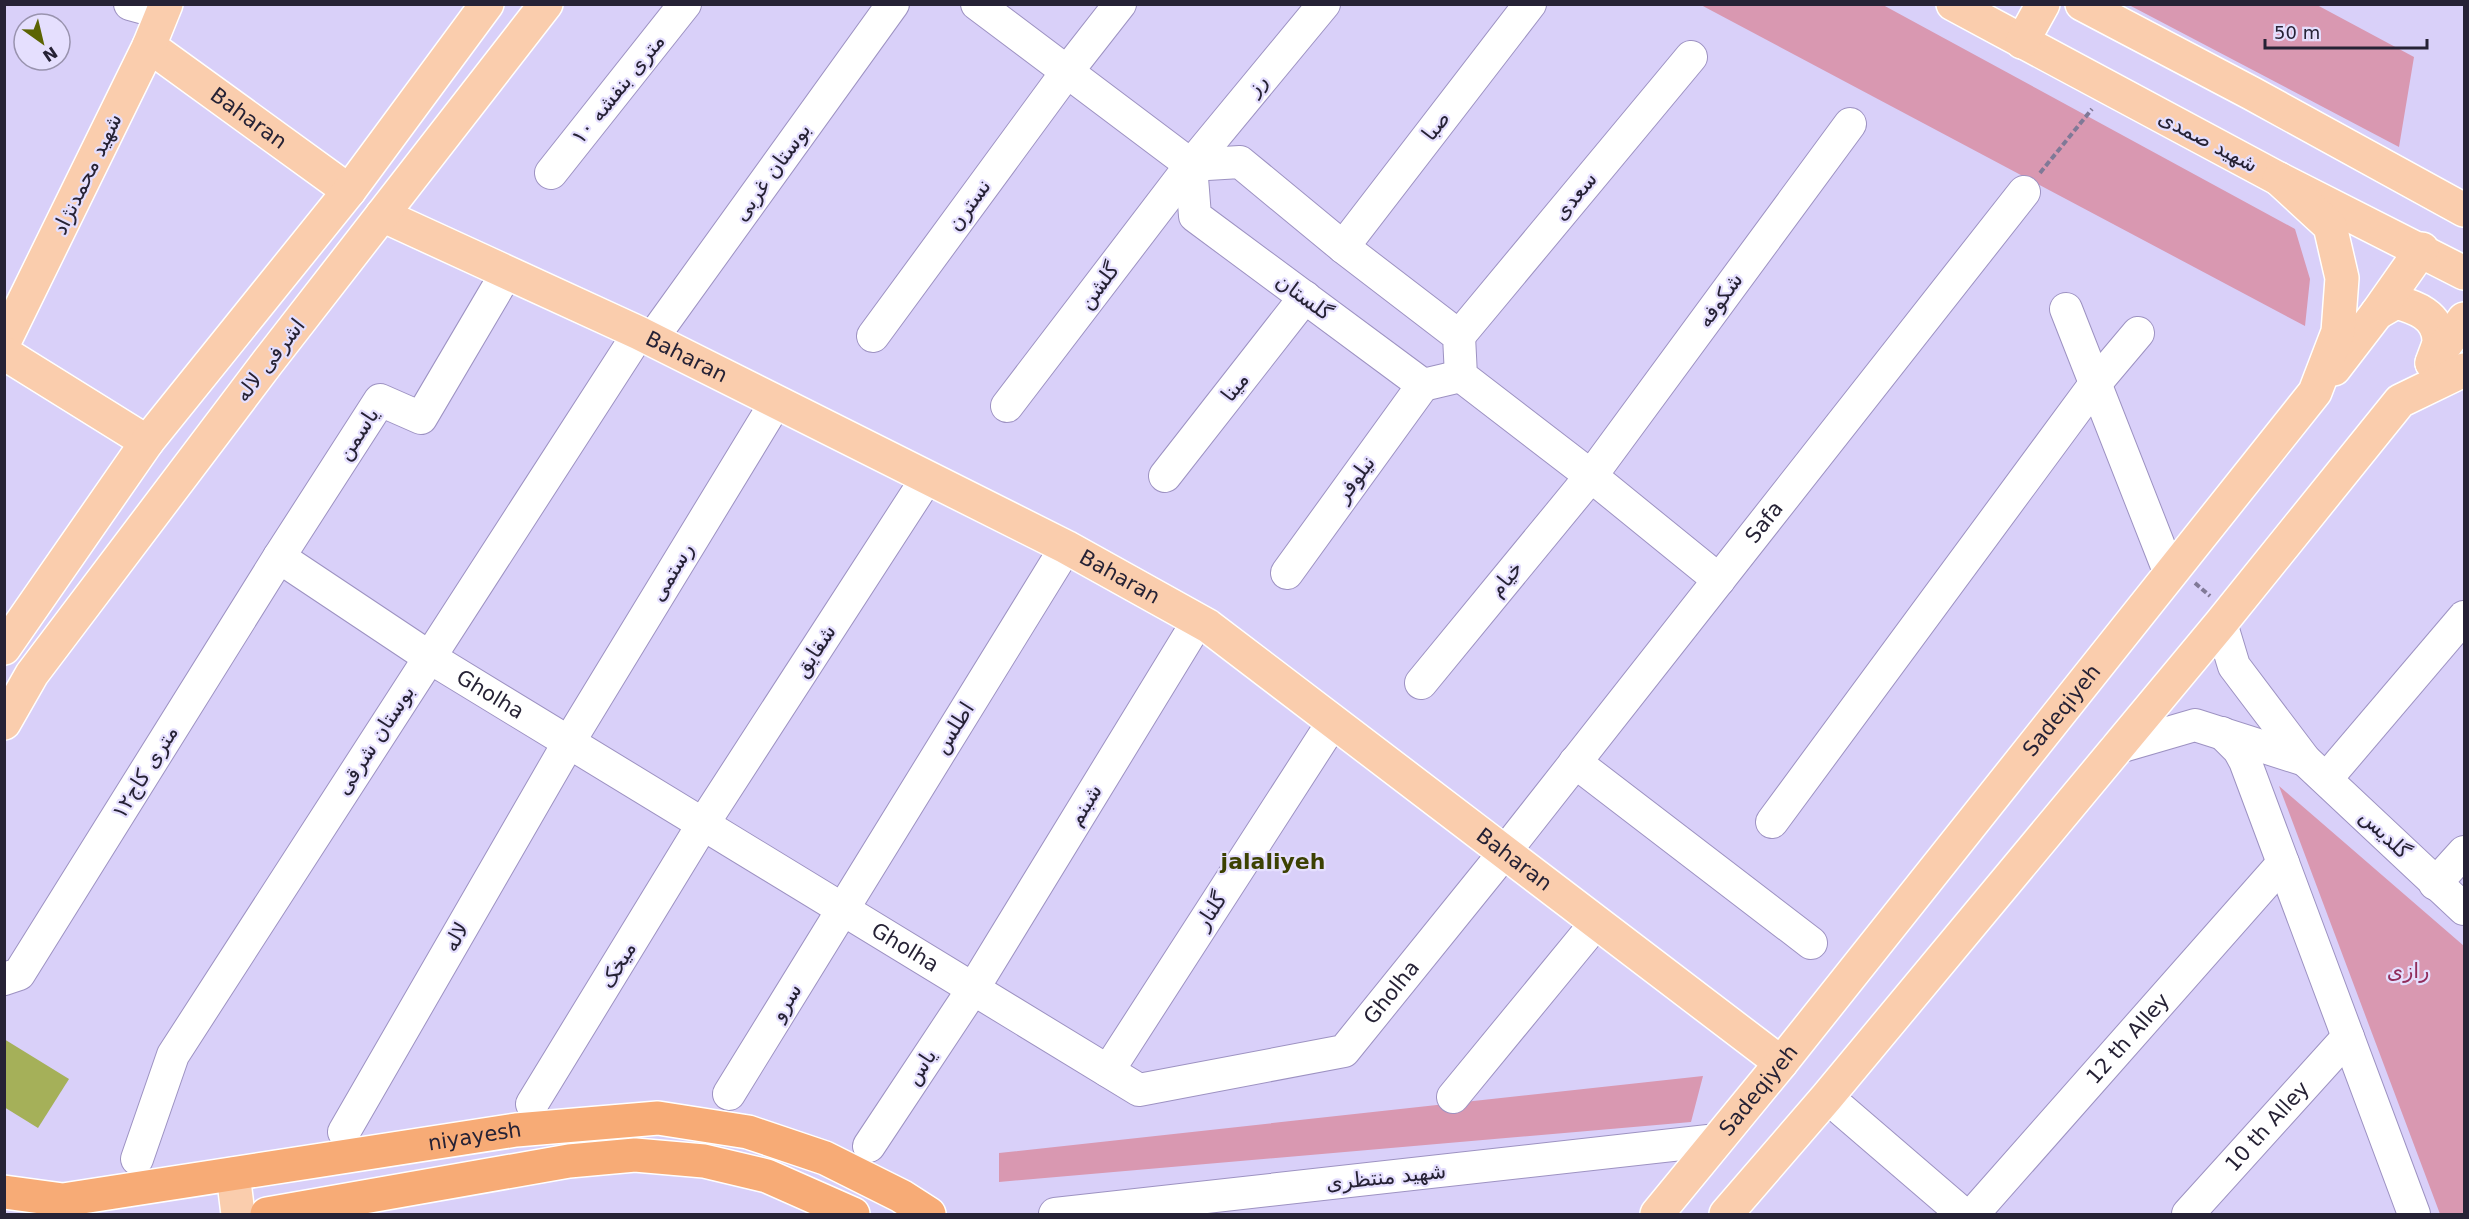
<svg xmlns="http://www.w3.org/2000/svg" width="2469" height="1219" font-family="'DejaVu Sans',Cairo,sans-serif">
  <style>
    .green { fill: #d998b1 }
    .building { fill: #a5b059 }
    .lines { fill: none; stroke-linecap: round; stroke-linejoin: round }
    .minor-casing { stroke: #9d92c2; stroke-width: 34 }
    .major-casing { stroke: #fff; stroke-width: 36 }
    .highway-casing { stroke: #fff; stroke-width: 36 }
    .path { stroke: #807997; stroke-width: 4; stroke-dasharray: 6 3; stroke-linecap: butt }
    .minor { stroke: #fff; stroke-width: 32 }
    .major { stroke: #facdad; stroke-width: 33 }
    .highway { stroke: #f7ab76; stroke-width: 33 }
    .labels { text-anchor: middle; stroke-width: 4.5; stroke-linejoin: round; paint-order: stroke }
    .street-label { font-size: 21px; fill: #262235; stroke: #e5dffe }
    .park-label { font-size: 21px; fill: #902c5b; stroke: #e5dffe }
    .neighbourhood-label { font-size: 22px; font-weight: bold; fill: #3c4102; stroke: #e5dffe }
  </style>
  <rect width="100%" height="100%" fill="#d9d0f9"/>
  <path class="green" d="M1701,5H1883L2295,229L2310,279L2305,326Z
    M2129,5H2317L2414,57L2399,147Z
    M2279,786L2464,946V1214H2440Z
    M1703,1076L1691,1122L999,1182V1153Z"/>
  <path class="building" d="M4,1039L69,1079L38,1128L4,1107Z"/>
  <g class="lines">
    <g class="minor-casing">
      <g id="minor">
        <path d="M130,4L163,13"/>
        <path d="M977,4L1191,165L1240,162L1343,247L1459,336L1461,376L1591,476L1719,580"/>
        <path d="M1191,165L1195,216L1423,385L1461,376"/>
        <path d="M551,173L685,4"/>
        <path d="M1343,247L1530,4"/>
        <path d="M2066,309L2170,574"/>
        <path d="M873,336L1066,73L1120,4"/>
        <path d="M1459,336L1691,57"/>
        <path d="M651,340L893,4"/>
        <path d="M1007,406L1191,165L1324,4"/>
        <path d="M1165,476L1305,297"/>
        <path id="s1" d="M279,557L429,657L1139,1090L1344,1051L1504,853L2024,192"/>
        <path d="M1287,573L1423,385"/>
        <path d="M2221,623L2234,666L2305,760L2464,909"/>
        <path d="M1421,683L1591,476L1850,124"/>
        <path d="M2222,733L2239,750L2245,761L2414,1214"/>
        <path d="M2116,748L2195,725L2305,760"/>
        <path d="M1575,762L1811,943"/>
        <path d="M2327,778L2464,617"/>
        <path d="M1772,822L2095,384L2138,333"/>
        <path d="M2435,884L2464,852"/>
        <path d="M4,979L19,974L279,557L380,400L421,418L507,272"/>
        <path d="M1108,1071L1333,722"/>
        <path d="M729,1094L1066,547"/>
        <path d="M1453,1097L1596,923"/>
        <path d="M1827,1097L1963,1214"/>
        <path d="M532,1104L703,824L927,478"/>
        <path d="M344,1132L569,742L776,402"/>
        <path d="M869,1146L973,989L1198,621"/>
        <path d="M137,1159L173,1055L639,333"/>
        <path d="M1055,1214L1717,1140"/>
        <path id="s2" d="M1973,1214L2283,863"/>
        <path id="s3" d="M2188,1214L2348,1037"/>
      </g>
    </g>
    <g class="major-casing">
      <g id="major">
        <path d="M1953,4L2279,179L2464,273"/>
        <path d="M2082,4L2251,93L2464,210"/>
        <path d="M2022,42L2043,4"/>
        <path id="s4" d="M149,46L349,191"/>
        <path id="s5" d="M382,215L639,333L1066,547L1208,626L1781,1063"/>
        <path d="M2377,313L2396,302C2415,307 2438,315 2439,340C2439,346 2434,356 2432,363"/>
        <path d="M4,342L149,46L166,4"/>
        <path d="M4,353L147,442"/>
        <path d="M2432,363L2464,319"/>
        <path d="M2334,369L2377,313L2422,249"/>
        <path d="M4,648L147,442L349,191L487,4"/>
        <path d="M4,723L32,674L267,363L546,4"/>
        <path d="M233,1174L238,1214"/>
        <path id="s6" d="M1657,1214L1781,1063L2315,392L2338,332L2342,278L2330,226L2279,179"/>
        <path d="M1726,1214L1827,1097L2221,623L2400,401L2464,370"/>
      </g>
    </g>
    <g class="highway-casing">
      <g id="highway">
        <path id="s7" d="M4,1192L63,1200L516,1130L658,1118L748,1132L825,1158L901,1196L929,1214"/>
        <path d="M267,1214L569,1161L635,1155L704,1161L767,1176L853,1214"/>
      </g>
    </g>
    <path class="path" d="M2040,173L2092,109
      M2195,583L2210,596"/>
    <use href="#minor" class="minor"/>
    <use href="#major" class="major"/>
    <use href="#highway" class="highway"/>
  </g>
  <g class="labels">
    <g class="street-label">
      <text transform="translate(1257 85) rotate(-50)" y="7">رز</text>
      <text transform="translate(618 89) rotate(-51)" y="7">۱۰ متری بنفشه</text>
      <text dy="7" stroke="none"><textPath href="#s4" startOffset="123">Baharan</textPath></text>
      <text transform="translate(1436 126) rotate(-52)" y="7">صبا</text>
      <text transform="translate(2208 141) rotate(28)" y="7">شهید صمدی</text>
      <text transform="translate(772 172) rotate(-54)" y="7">بوستان غربی</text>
      <text transform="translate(87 174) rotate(-64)" y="7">شهید محمدنژاد</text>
      <text transform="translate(1575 196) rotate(-50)" y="7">سعدی</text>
      <text transform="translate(969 205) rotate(-54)" y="7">نسترن</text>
      <text transform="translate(1099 286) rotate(-53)" y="7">گلشن</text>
      <text transform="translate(1304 297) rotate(36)" y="7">گلستان</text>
      <text transform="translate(1720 300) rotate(-54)" y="7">شکوفه</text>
      <text dy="7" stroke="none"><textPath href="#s5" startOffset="336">Baharan</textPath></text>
      <text transform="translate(270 360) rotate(-52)" y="7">اشرفی لاله</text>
      <text transform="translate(1235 387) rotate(-52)" y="7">مینا</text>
      <text transform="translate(358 434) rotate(-57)" y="7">یاسمن</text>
      <text transform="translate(1355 479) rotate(-54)" y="7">نیلوفر</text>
      <text dy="7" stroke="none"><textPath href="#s1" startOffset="1896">Safa</textPath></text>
      <text transform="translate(672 572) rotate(-59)" y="7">رستمی</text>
      <text dy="7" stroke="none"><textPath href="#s5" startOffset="822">Baharan</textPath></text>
      <text transform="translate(1506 579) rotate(-51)" y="7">خیام</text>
      <text transform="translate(815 651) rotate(-57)" y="7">شقایق</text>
      <text dy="7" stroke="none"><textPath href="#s1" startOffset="252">Gholha</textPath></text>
      <text dy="7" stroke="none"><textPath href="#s6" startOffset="646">Sadeqiyeh</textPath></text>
      <text transform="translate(954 728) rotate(-58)" y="7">اطلس</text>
      <text transform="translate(375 740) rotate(-57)" y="7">بوستان شرقی</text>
      <text transform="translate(145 772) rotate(-58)" y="7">۱۲متری کاج</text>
      <text transform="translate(1085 805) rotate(-58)" y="7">شبنم</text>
      <text transform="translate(2385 834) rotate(44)" y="7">گلدیس</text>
      <text dy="7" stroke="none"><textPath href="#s5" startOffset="1308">Baharan</textPath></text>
      <text transform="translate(1211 911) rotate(-57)" y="7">گلنار</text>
      <text transform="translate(456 937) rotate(-60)" y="7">لاله</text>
      <text dy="7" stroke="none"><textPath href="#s1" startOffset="738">Gholha</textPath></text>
      <text transform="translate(618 965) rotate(-59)" y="7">میخک</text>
      <text dy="7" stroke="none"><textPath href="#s1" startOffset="1296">Gholha</textPath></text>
      <text transform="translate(786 1002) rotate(-58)" y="7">سرو</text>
      <text dy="7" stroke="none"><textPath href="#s2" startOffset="234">12 th Alley</textPath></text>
      <text transform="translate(921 1067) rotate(-57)" y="7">یاس</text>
      <text dy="7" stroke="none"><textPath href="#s6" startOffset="160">Sadeqiyeh</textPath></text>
      <text dy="7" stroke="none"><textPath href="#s3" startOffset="118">10 th Alley</textPath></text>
      <text dy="7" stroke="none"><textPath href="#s7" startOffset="476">niyayesh</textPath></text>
      <text transform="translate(1386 1177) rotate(-6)" y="7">شهید منتظری</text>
    </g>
    <g class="park-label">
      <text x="2408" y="978">رازی</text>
    </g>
    <g class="neighbourhood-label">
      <text x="1273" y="869">jalaliyeh</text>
    </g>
  </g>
  <rect width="2469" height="1219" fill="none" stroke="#262235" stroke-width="12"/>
  <g transform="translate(42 42) rotate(146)"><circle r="28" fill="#e5dffe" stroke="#9993ae" stroke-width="1.5"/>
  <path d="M0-4.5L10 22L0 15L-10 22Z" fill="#5c6403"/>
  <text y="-9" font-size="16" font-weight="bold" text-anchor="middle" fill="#262235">N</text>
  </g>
  <path d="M2265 39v9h162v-9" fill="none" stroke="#262235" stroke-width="3"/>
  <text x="2274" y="39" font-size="18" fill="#262235" stroke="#e5dffe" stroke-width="4.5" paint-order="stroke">50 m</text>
</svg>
